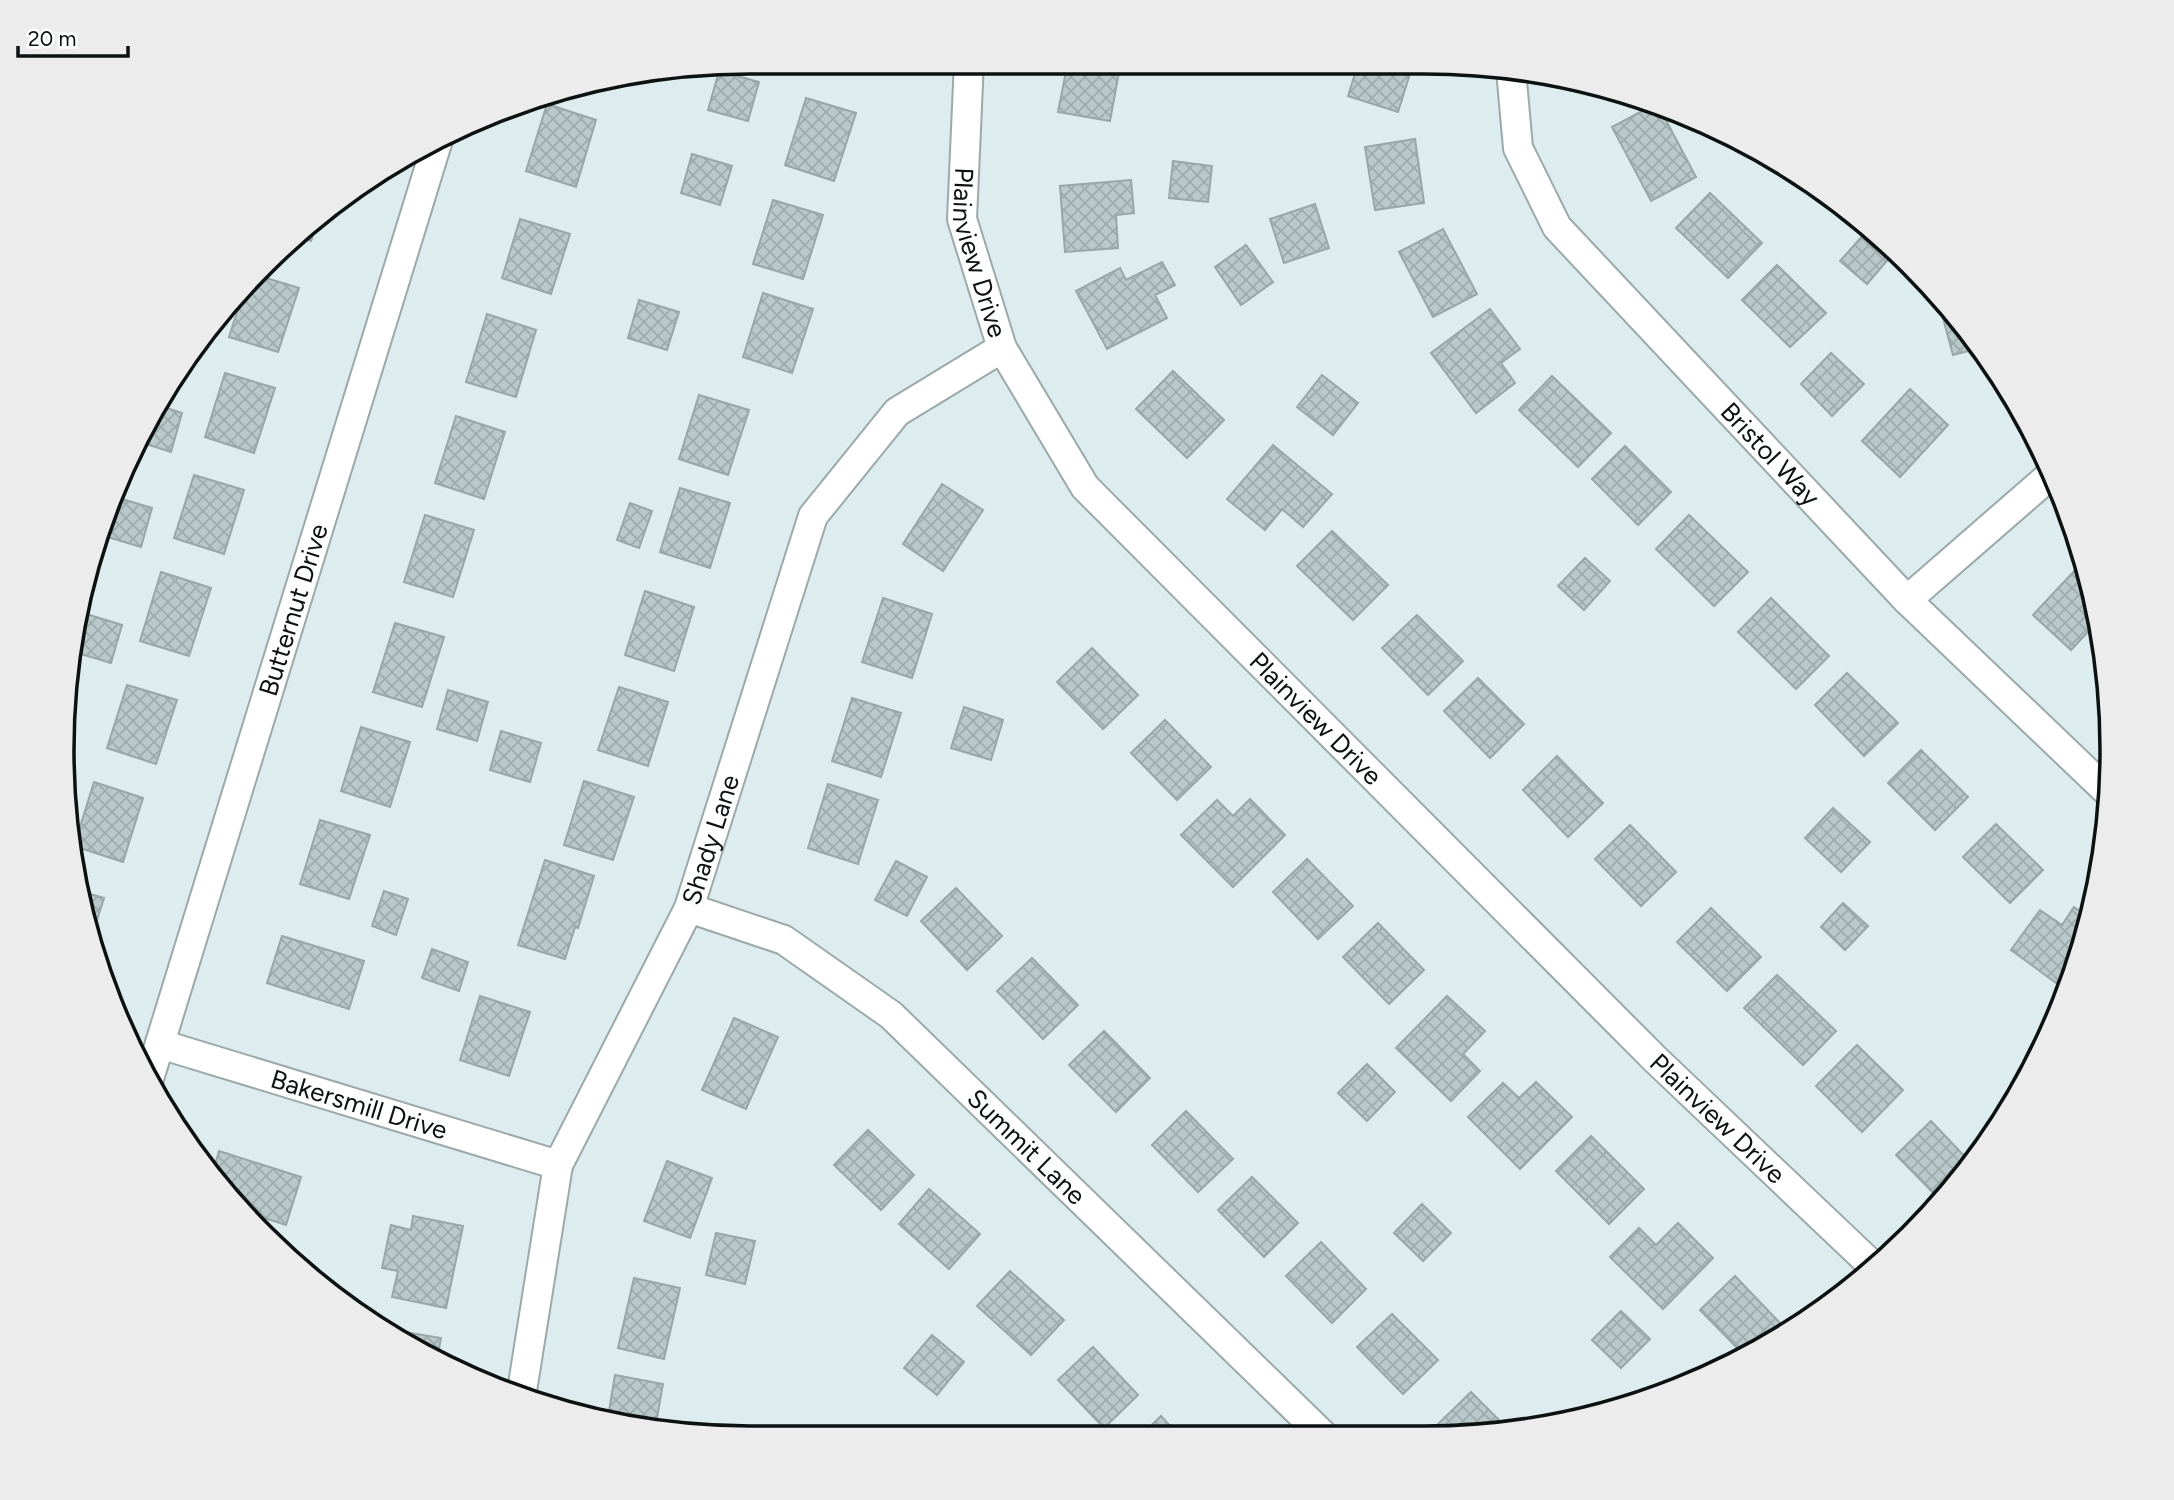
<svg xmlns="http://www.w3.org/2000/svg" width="2174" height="1500" font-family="Figtree,sans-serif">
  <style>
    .building { fill: url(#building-cross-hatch); stroke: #98a6a8; stroke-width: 2 }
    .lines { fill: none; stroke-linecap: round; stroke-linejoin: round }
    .minor-casing { stroke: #9ba9ab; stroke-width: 32 }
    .minor { stroke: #fff; stroke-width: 28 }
    .labels { text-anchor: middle; stroke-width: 7; stroke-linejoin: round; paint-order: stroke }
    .street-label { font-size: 26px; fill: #0c1111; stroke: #fff }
    .rim { fill: none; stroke: #0c1111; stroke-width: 3.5 }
  </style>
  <defs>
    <pattern id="building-cross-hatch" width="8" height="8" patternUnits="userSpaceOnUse" patternTransform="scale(1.75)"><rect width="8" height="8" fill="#b9c8ca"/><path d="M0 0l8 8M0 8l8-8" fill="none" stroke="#9eabac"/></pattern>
  </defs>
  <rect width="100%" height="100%" fill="#ddecef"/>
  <path class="building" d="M815,61H868L866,71Z
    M1068,61H1121L1110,121L1058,112Z
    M1359,61H1414L1398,112L1348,96Z
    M719,71L759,82L748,121L708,110Z
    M608,80L606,89L587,83Z
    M806,98L856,113L834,181L785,165Z
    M1657,103L1696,177L1651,201L1612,127Z
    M547,104L596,120L576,187L526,171Z
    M1415,139L1424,203L1375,210L1365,147Z
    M692,154L732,166L720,205L681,193Z
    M1173,161L1212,166L1208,202L1169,198Z
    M1131,180L1134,213L1116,215L1118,248L1065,252L1060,186Z
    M1710,193L1762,243L1728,278L1676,228Z
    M773,200L823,215L803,279L753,264Z
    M1315,204L1329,248L1284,263L1270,219Z
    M520,219L570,234L551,294L502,278Z
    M318,221L311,241L299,237Z
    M1443,229L1477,294L1433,317L1399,252Z
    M1865,233L1891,256L1867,284L1840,261Z
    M1246,245L1273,282L1241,305L1215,267Z
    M1162,262L1175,285L1155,295L1167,318L1107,349L1076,291L1120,268L1126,280Z
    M1777,265L1826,313L1790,347L1742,300Z
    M256,275L299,288L278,352L229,337L246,284Z
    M763,293L813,309L792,373L743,357Z
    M639,300L679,312L667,350L628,338Z
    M1946,306L1980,348L1953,355L1940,307Z
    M1490,309L1520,349L1501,363L1515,383L1476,413L1431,353Z
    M487,314L536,330L516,397L466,382Z
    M216,319L207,349L196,346Z
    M1831,353L1864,384L1832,416L1801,384Z
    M1173,371L1224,420L1187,458L1136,409Z
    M225,373L275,388L254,453L205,437Z
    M1322,375L1358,403L1333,435L1297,407Z
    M1552,376L1611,433L1578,467L1519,410Z
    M1910,389L1948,425L1900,477L1862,441Z
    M699,395L749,410L728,475L679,459Z
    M154,404L182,413L171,452L136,441Z
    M456,416L505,432L484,499L435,483Z
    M1273,445L1332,494L1303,527L1282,509L1265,530L1227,499Z
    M1625,446L1671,492L1638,525L1592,479Z
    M194,475L244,490L224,554L174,538Z
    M942,484L983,510L943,571L903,544Z
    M680,488L730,503L710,568L660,552Z
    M112,496L152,508L141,547L101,535Z
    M630,503L652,511L639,548L617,540Z
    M425,515L474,530L453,597L404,582Z
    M1689,515L1748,572L1714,606L1656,549Z
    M1332,531L1388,585L1353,620L1297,566Z
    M1585,558L1610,581L1584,610L1558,586Z
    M2078,567L2087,575L2100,619L2071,650L2033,615Z
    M161,572L211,588L189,656L140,641Z
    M645,591L694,607L674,671L625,655Z
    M883,598L932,614L912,678L862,662Z
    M1771,598L1829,656L1796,689L1738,632Z
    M83,613L122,625L111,663L71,651Z
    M1417,615L1463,661L1428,695L1382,648Z
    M395,623L444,637L422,707L373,692Z
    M1092,648L1138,695L1103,729L1057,682Z
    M1847,673L1898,723L1864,756L1815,705Z
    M1478,678L1524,724L1490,758L1444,711Z
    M127,685L177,700L156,764L107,748Z
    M619,687L668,702L648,766L598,750Z
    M448,690L488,702L477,741L437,729Z
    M852,698L901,713L881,777L832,761Z
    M964,707L1003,720L991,760L951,748Z
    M1165,720L1211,767L1177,800L1131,753Z
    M361,727L410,742L390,807L341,791Z
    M501,731L541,743L530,782L490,770Z
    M1921,750L1968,797L1935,830L1888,783Z
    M1557,756L1603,803L1568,837L1523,790Z
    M584,781L634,797L613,860L564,845Z
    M94,782L143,798L123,862L74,846Z
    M828,784L878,800L858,864L808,848Z
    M1250,799L1285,835L1233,887L1181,835L1217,800L1233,816Z
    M1833,808L1870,842L1841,872L1805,838Z
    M320,820L370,835L349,899L300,884Z
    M1996,824L2043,870L2010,903L1963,857Z
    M1630,825L1676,872L1641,906L1595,859Z
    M1307,859L1353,906L1318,939L1273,892Z
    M545,860L594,876L578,928L575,927L565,959L518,945Z
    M896,861L927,877L907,916L875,900Z
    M956,888L1002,936L967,970L921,921Z
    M76,890L104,898L92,936Z
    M384,891L408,899L396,935L372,926Z
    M1843,903L1868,926L1845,950L1821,927Z
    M2074,907L2089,918L2067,991L2011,950L2040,910L2062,925Z
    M1711,908L1761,957L1727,991L1677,942Z
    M1378,923L1424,970L1389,1004L1343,957Z
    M282,936L364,961L349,1009L267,983Z
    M432,949L468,962L459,991L422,978Z
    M1032,958L1078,1005L1043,1039L997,991Z
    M1777,975L1836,1031L1803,1065L1744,1008Z
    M480,996L530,1012L509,1076L460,1060Z
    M1447,996L1485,1031L1463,1054L1480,1071L1451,1101L1396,1048Z
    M734,1018L778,1037L746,1109L702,1090Z
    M1104,1031L1150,1078L1116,1112L1069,1065Z
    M1857,1045L1903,1090L1862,1132L1816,1086Z
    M1367,1064L1395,1092L1367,1121L1338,1093Z
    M1536,1082L1572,1117L1520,1169L1468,1117L1503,1083L1519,1098Z
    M2018,1092L2001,1125L1993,1118Z
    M1186,1111L1233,1159L1198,1192L1152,1145Z
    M1931,1121L1971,1163L1941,1201L1896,1155Z
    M868,1130L914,1175L881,1210L834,1165Z
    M1591,1136L1644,1189L1609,1224L1556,1171Z
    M219,1151L301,1177L286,1225L242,1211L212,1175Z
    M667,1161L712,1178L690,1238L644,1221Z
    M1252,1177L1298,1223L1264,1257L1218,1210Z
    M929,1189L980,1234L949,1269L899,1224Z
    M1422,1204L1451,1233L1423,1261L1394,1233Z
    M413,1216L463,1226L446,1308L392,1297L398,1271L382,1268L391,1225L411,1230Z
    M1678,1223L1713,1258L1663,1309L1610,1257L1639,1228L1656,1245Z
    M716,1233L755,1241L745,1284L706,1275Z
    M1321,1242L1366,1289L1332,1323L1286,1276Z
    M1010,1271L1064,1320L1031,1355L977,1306Z
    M1735,1276L1780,1323L1746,1357L1700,1310Z
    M634,1278L680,1288L664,1359L618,1348Z
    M1621,1311L1650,1339L1621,1368L1592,1340Z
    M1392,1314L1438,1360L1403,1394L1357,1347Z
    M393,1330L441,1338L437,1360L392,1336Z
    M932,1335L964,1362L937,1395L904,1368Z
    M1093,1347L1138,1395L1104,1428L1058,1380Z
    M615,1375L663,1384L655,1429L607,1423Z
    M1471,1392L1509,1430L1448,1436L1437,1425Z
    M1161,1416L1182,1439H1137Z"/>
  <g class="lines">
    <g class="minor-casing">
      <g id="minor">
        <path id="s1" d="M969,61L962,219L1002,348L1085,487L1655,1059L1874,1267"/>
        <path id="s2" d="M1511,70L1518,148L1557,227L1907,600L2109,793"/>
        <path d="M1907,600L2053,473"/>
        <path id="s3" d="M689,908L784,940L891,1015L1327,1439"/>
        <path id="s4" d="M160,1044L558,1165"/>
        <path id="s5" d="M148,1082L438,140"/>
        <path id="s6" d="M521,1397L558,1165L689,908L813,516L897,412L1002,348"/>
      </g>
    </g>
    <use href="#minor" class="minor"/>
  </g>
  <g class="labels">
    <g class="street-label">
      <text dy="9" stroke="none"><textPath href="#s1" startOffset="194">Plainview Drive</textPath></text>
      <text dy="9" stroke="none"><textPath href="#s2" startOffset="478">Bristol Way</textPath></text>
      <text dy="9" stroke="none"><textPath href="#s5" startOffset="494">Butternut Drive</textPath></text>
      <text dy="9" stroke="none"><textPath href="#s1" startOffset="782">Plainview Drive</textPath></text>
      <text dy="9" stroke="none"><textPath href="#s6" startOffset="595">Shady Lane</textPath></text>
      <text dy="9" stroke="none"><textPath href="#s4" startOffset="208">Bakersmill Drive</textPath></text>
      <text dy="9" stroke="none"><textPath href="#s1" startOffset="1349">Plainview Drive</textPath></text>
      <text dy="9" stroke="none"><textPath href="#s3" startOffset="420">Summit Lane</textPath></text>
    </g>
  </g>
  <path d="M0 0H2174V1500H0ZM750 74H1424A676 676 0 0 1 2100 750V750A676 676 0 0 1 1424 1426H750A676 676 0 0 1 74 750V750A676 676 0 0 1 750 74Z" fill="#ececec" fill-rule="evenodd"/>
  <path class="rim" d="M750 74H1424A676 676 0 0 1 2100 750V750A676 676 0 0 1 1424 1426H750A676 676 0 0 1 74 750V750A676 676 0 0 1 750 74Z"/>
  <path d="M18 46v10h110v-10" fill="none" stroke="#0c1111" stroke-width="3.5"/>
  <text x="28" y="46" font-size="21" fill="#0c1111" stroke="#ffffff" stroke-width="5" paint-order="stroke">20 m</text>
</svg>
